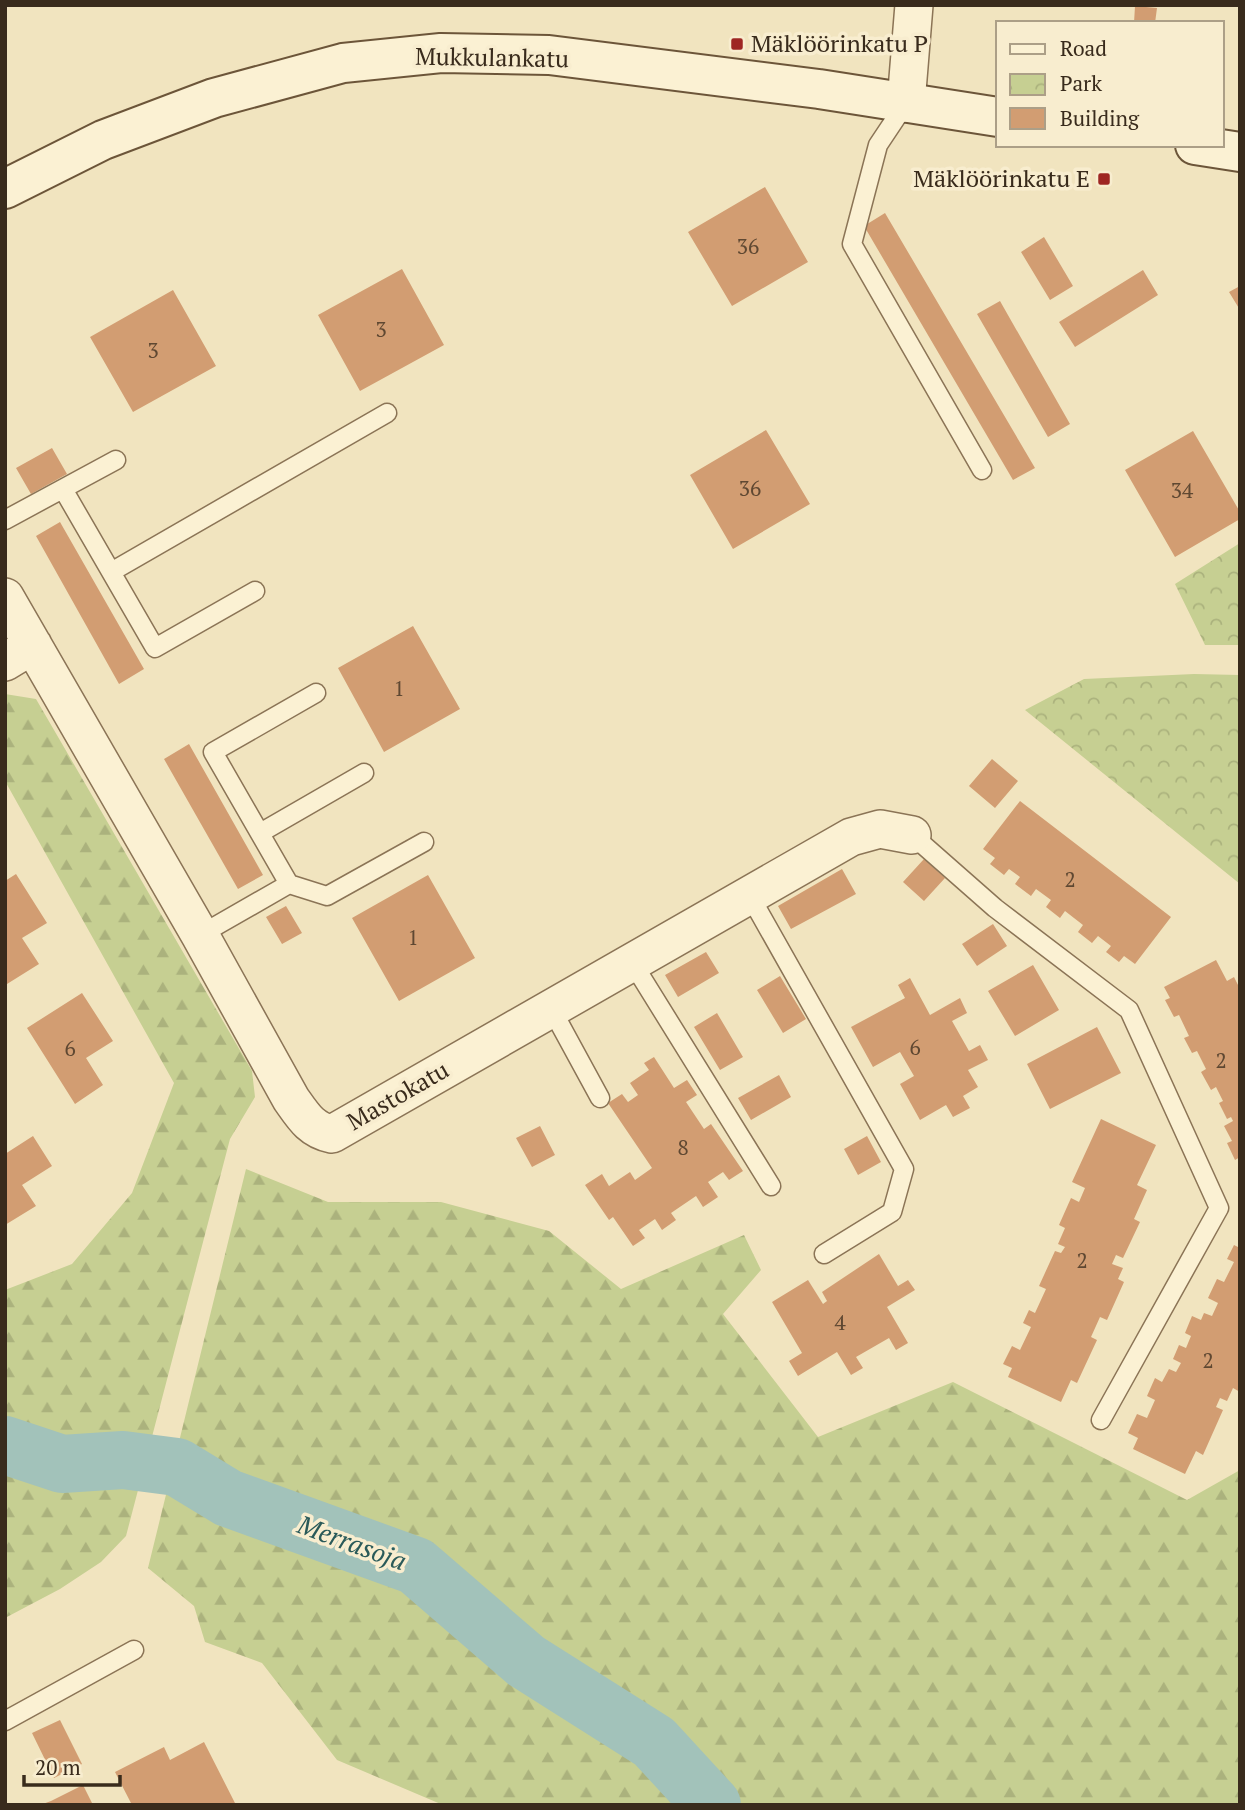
<svg xmlns="http://www.w3.org/2000/svg" width="1245" height="1810" font-family="'PT Serif',serif">
  <style>
    .forest { fill: url(#forest-firs) }
    .park { fill: url(#park-crowns) }
    .lines { fill: none; stroke-linecap: round; stroke-linejoin: round }
    .river { stroke: #a2c2ba; stroke-width: 58 }
    .building { fill: #d29d72 }
    .lane-casing { stroke: #8b7456; stroke-width: 21 }
    .street-casing { stroke: #8b7456; stroke-width: 40 }
    .secondary-casing { stroke: #6c5539; stroke-width: 42 }
    .lane { stroke: #fbf1d3; stroke-width: 18 }
    .street { stroke: #fbf1d3; stroke-width: 37 }
    .secondary { stroke: #fbf1d3; stroke-width: 38 }
    .poi-dot { fill: #9e2622; stroke: #f8edcf; stroke-width: 2.5 }
    .labels { text-anchor: middle; stroke-width: 7; stroke-linejoin: round; paint-order: stroke }
    .number-label { font-size: 21px; fill: #5f4832 }
    .poi-label { font-size: 24px; fill: #392b1c; stroke: #f8edcf; text-anchor: start }
    .street-label { font-size: 24px; fill: #392b1c; stroke: #f8edcf }
    .water-label { font-size: 26px; font-style: italic; fill: #2a5a59; stroke: #f8edcf }
  </style>
  <defs>
    <pattern id="forest-firs" width="22" height="20" patternUnits="userSpaceOnUse" patternTransform="scale(1.75)"><rect width="22" height="20" fill="#c6cf92"/><path d="M5 1l3.5 6h-7zM16 11l3.5 6h-7z" fill="#abb27d"/></pattern>
    <pattern id="park-crowns" width="20" height="18" patternUnits="userSpaceOnUse" patternTransform="scale(1.75)"><rect width="20" height="18" fill="#c6cf92"/><path d="M2 6a3 3 0 1 1 6 0M12 15a3 3 0 1 1 6 0" fill="none" stroke="#abb27d"/></pattern>
  </defs>
  <rect width="100%" height="100%" fill="#f1e4bf"/>
  <path class="forest" d="M5,694L36,699L252,1071L255,1097L230,1139L126,1536L101,1562L60,1589L5,1618V1290L72,1264L132,1193L174,1083L5,781Z
    M246,1169L328,1202H441L549,1231L621,1289L744,1235L761,1270L723,1314L818,1437L953,1382L1187,1500L1240,1470V1805H443L337,1760L262,1663L205,1642L194,1606L148,1568Z"/>
  <path class="park" d="M1240,543V645H1205L1175,584Z
    M1194,674L1240,675V884L1025,710L1084,679Z"/>
  <g class="lines">
    <path class="river" d="M5,1445L62,1464L123,1460L177,1467L228,1498L416,1566L526,1661L654,1742L712,1805"/>
  </g>
  <path class="building" d="M1135,6L1157,8L1155,23H1134Z
    M765,187L808,262L732,306L688,232Z
    M885,213L1035,468L1013,480L864,226Z
    M1044,237L1073,286L1050,300L1021,252Z
    M402,269L444,345L360,391L318,315Z
    M1143,270L1158,295L1075,347L1059,322Z
    M1240,286V310L1229,292Z
    M173,290L216,366L133,412L90,337Z
    M1000,301L1070,424L1048,437L977,314Z
    M766,430L810,504L733,549L690,475Z
    M1193,431L1240,512V519L1175,557L1125,470Z
    M52,448L67,474L31,494L16,468Z
    M60,522L144,669L119,684L36,536Z
    M413,626L460,709L384,752L338,668Z
    M189,744L263,875L238,889L164,759Z
    M992,759L1018,781L995,808L969,786Z
    M1020,801L1171,917L1135,964L1124,956L1119,962L1106,952L1111,946L1098,936L1092,943L1078,932L1083,925L1065,911L1060,918L1046,907L1051,900L1036,889L1031,896L1015,884L1020,877L1009,869L1004,875L990,864L995,858L983,849Z
    M924,859L945,878L924,901L903,882Z
    M842,869L856,894L791,929L778,906Z
    M16,874L47,923L22,938L39,964L7,984L5,981V881Z
    M428,875L475,958L399,1001L352,918Z
    M286,906L302,933L282,944L266,917Z
    M993,924L1007,946L977,966L962,944Z
    M706,952L719,973L678,997L665,975Z
    M1216,960L1227,981L1234,977L1240,989V1157L1235,1160L1227,1143L1232,1141L1224,1126L1233,1121L1231,1117L1227,1119L1219,1103L1223,1101L1216,1087L1211,1090L1201,1072L1206,1069L1197,1051L1192,1053L1184,1038L1189,1036L1179,1015L1174,1017L1165,1000L1170,998L1164,987Z
    M1033,965L1059,1010L1015,1036L988,991Z
    M780,976L806,1019L783,1033L757,990Z
    M910,978L930,1015L960,998L967,1013L952,1021L969,1051L980,1045L988,1060L968,1070L978,1087L963,1096L970,1108L953,1117L946,1105L920,1120L900,1084L914,1076L900,1052L873,1067L851,1027L905,998L898,985Z
    M82,993L113,1041L86,1058L103,1085L75,1104L27,1028Z
    M717,1013L743,1057L720,1070L694,1027Z
    M1097,1027L1121,1073L1050,1109L1027,1064Z
    M654,1057L674,1088L687,1080L697,1095L686,1102L704,1129L711,1124L743,1171L729,1180L723,1172L708,1182L718,1197L703,1207L696,1196L671,1213L676,1220L662,1230L655,1219L639,1230L645,1238L633,1246L613,1217L609,1220L585,1185L602,1174L609,1186L630,1172L635,1180L652,1168L608,1103L622,1094L628,1102L638,1095L630,1083L649,1070L644,1063Z
    M779,1075L791,1097L751,1120L738,1098Z
    M1101,1119L1156,1145L1137,1185L1147,1190L1134,1219L1140,1222L1123,1258L1116,1255L1112,1264L1123,1268L1118,1279L1124,1282L1107,1320L1100,1317L1091,1337L1097,1340L1077,1383L1071,1380L1061,1402L1008,1377L1012,1368L1003,1364L1012,1346L1020,1350L1031,1327L1023,1323L1029,1310L1035,1313L1046,1289L1039,1286L1055,1251L1061,1253L1065,1247L1058,1244L1065,1228L1059,1225L1071,1198L1079,1202L1085,1188L1072,1182Z
    M540,1126L555,1155L532,1167L516,1138Z
    M33,1136L52,1166L22,1185L36,1206L5,1225V1154Z
    M867,1136L881,1162L858,1175L844,1149Z
    M1234,1245L1240,1248V1392L1233,1388L1227,1401L1220,1398L1216,1407L1223,1410L1203,1455L1196,1451L1185,1474L1133,1449L1138,1438L1128,1433L1137,1414L1147,1418L1155,1400L1147,1396L1155,1378L1162,1382L1169,1369L1176,1372L1181,1363L1173,1359L1179,1345L1186,1348L1191,1336L1185,1333L1192,1316L1201,1320L1204,1313L1212,1316L1218,1303L1208,1298L1217,1279L1224,1282L1234,1262L1227,1259Z
    M879,1254L898,1286L908,1280L915,1290L887,1307L908,1343L896,1350L889,1338L856,1357L863,1368L851,1375L837,1352L798,1376L789,1361L802,1353L772,1302L808,1280L823,1304L827,1301L822,1292Z
    M60,1720L82,1764L54,1778L32,1733Z
    M204,1742L236,1805H132L115,1772L164,1747L170,1760Z
    M83,1785L93,1805H40L51,1801Z"/>
  <g class="lines">
    <g class="lane-casing">
      <path id="lane" d="M906,103L878,145L852,244L982,470
        M63,489L155,648L255,591
        M5,520L116,460
        M111,572L387,413
        M260,833L364,773
        M912,835L995,908L1129,1010L1219,1208L1101,1420
        M289,884L213,752L316,693
        M750,896L904,1169L892,1212L824,1254
        M200,935L289,884L327,896L424,842
        M632,962L771,1186
        M551,1008L600,1098
        M5,1721L134,1650"/>
    </g>
    <g class="street-casing">
      <path id="street" d="M906,103L914,5
        M5,597L200,935L291,1099C303,1116 311,1130 332,1134L851,837L880,829L912,835
        M5,662L33,645"/>
    </g>
    <g class="secondary-casing">
      <path id="secondary" d="M1195,145L1240,152
        M5,189L103,140L214,98L343,63L441,53L549,55L819,89L998,117"/>
    </g>
    <use href="#lane" class="lane"/>
    <use href="#street" class="street"/>
    <use href="#secondary" class="secondary"/>
  </g>
  <g class="poi-dot">
    <rect x="730" y="37" width="14" height="14" rx="3.5"/>
    <rect x="1097" y="172" width="14" height="14" rx="3.5"/>
  </g>
  <g class="labels">
    <g class="number-label">
      <text x="748" y="254">36</text>
      <text x="381" y="337">3</text>
      <text x="153" y="358">3</text>
      <text x="750" y="496">36</text>
      <text x="1182" y="498">34</text>
      <text x="399" y="696">1</text>
      <text x="1070" y="887">2</text>
      <text x="413" y="945">1</text>
      <text x="915" y="1055">6</text>
      <text x="70" y="1056">6</text>
      <text x="1221" y="1068">2</text>
      <text x="683" y="1155">8</text>
      <text x="1082" y="1268">2</text>
      <text x="840" y="1330">4</text>
      <text x="1208" y="1368">2</text>
    </g>
    <g class="poi-label">
      <text x="751" y="52">Mäklöörinkatu P</text>
      <text x="1090" y="187" text-anchor="end">Mäklöörinkatu E</text>
    </g>
    <g class="street-label">
      <text transform="translate(492 58) rotate(1)" y="8">Mukkulankatu</text>
      <text transform="translate(398 1096) rotate(-30)" y="8">Mastokatu</text>
    </g>
    <g class="water-label">
      <text transform="translate(352 1543) rotate(20)" y="9">Merrasoja</text>
    </g>
  </g>
  <rect width="1245" height="1810" fill="none" stroke="#392b1c" stroke-width="14"/>
  <rect x="996" y="21" width="228" height="126" fill="#f8edcf" stroke="#ac9f87" stroke-width="2"/>
  <rect x="1010" y="44" width="35" height="10" fill="#fbf1d3" stroke="#ac9f87" stroke-width="2"/>
  <text x="1060" y="56" font-size="21" fill="#392b1c">Road</text>
  <rect x="1010" y="74" width="35" height="21" fill="url(#park-crowns)" stroke="#ac9f87" stroke-width="2"/>
  <text x="1060" y="91" font-size="21" fill="#392b1c">Park</text>
  <rect x="1010" y="108" width="35" height="21" fill="#d29d72" stroke="#ac9f87" stroke-width="2"/>
  <text x="1060" y="126" font-size="21" fill="#392b1c">Building</text>
  <path d="M24 1775v10h96v-10" fill="none" stroke="#392b1c" stroke-width="3.5"/>
  <text x="35" y="1775" font-size="21" fill="#392b1c" stroke="#f8edcf" stroke-width="5" paint-order="stroke">20 m</text>
</svg>
